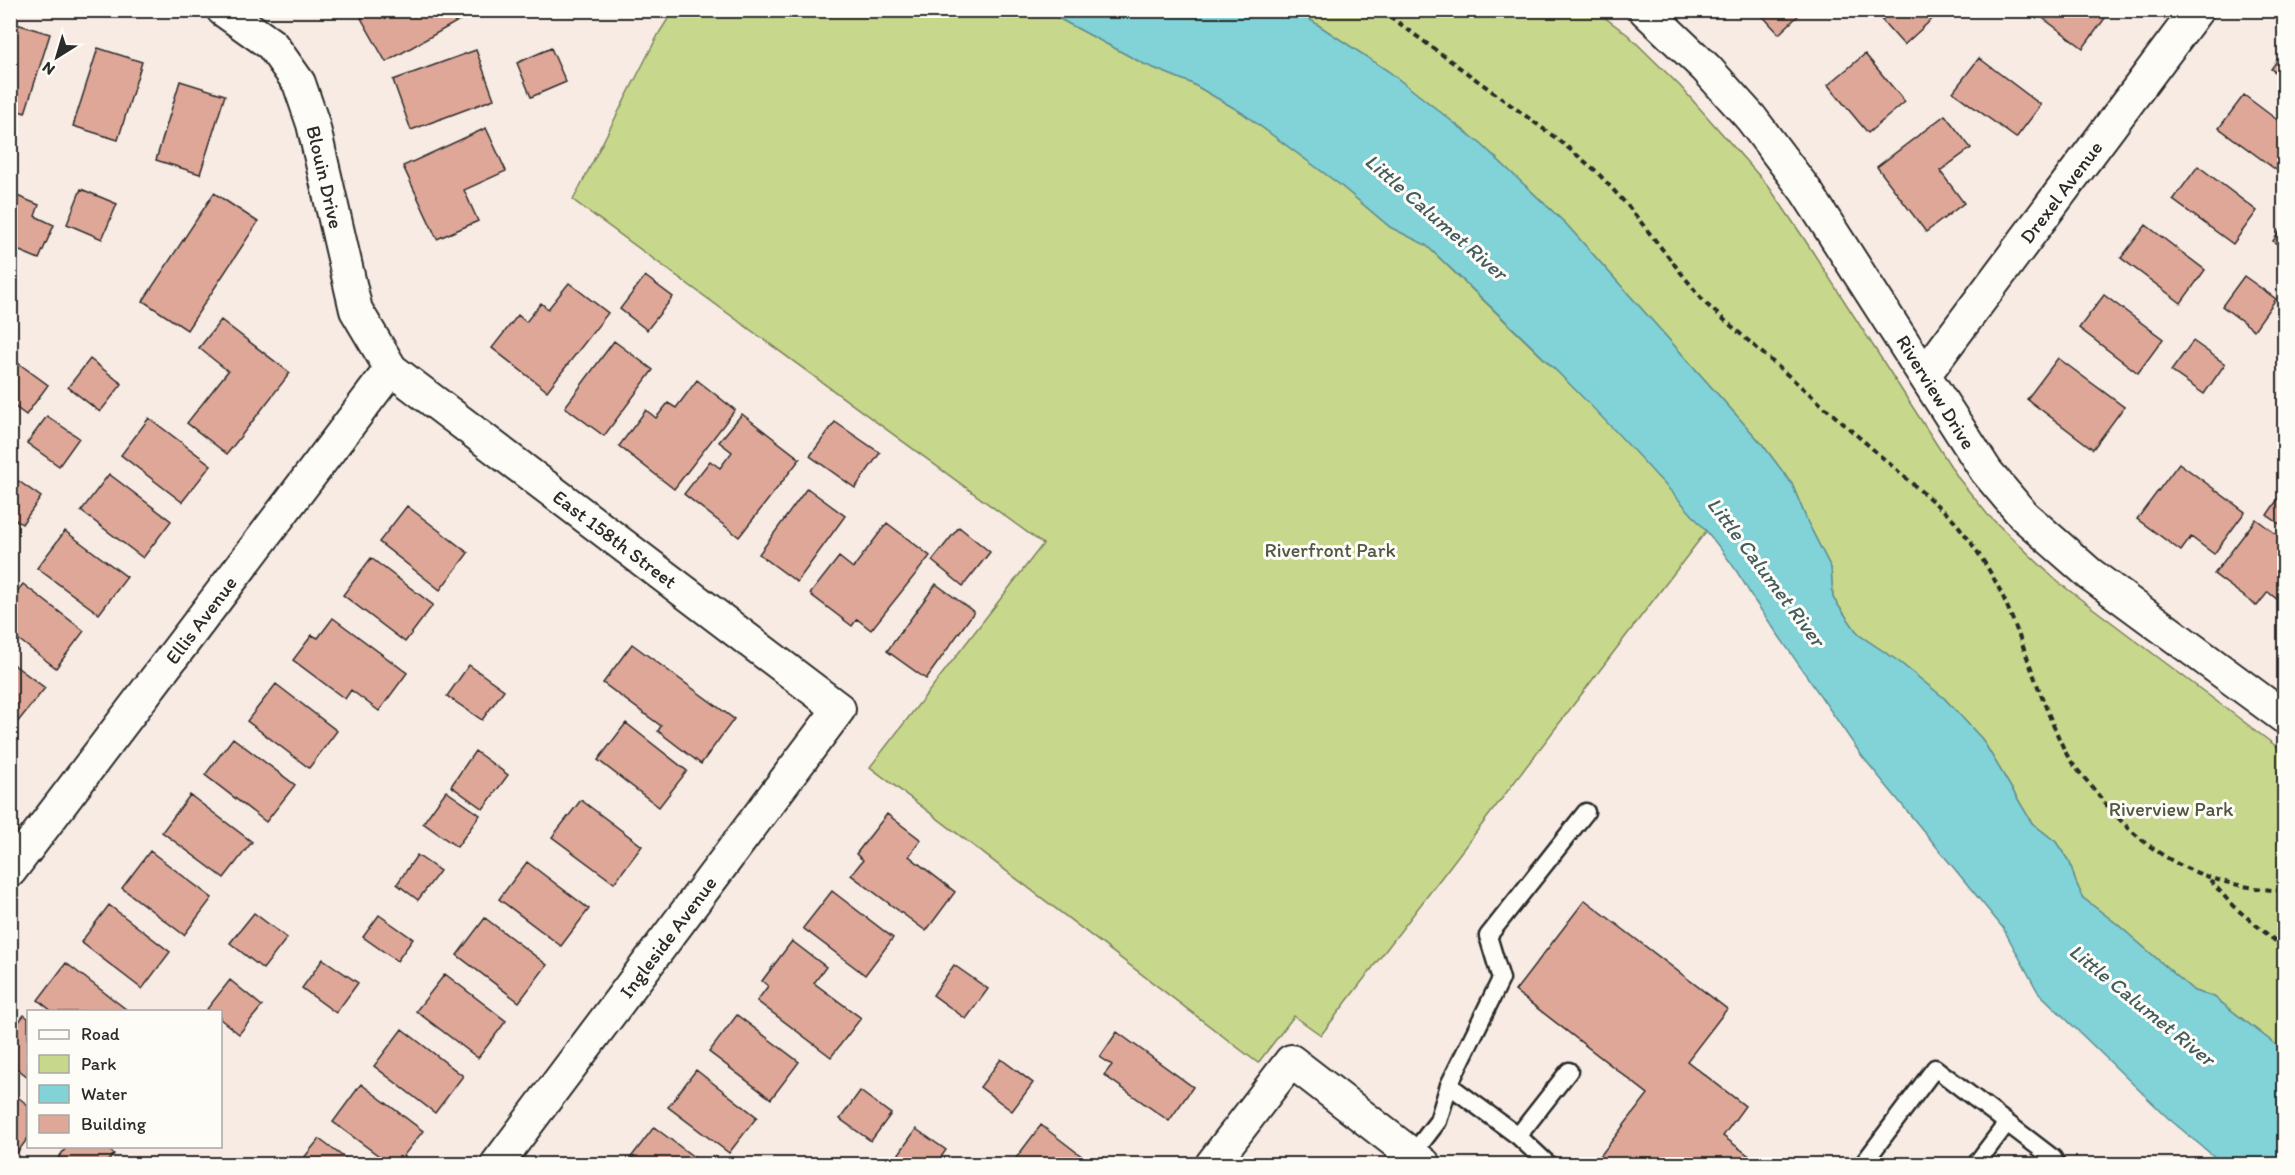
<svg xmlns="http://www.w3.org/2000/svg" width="2295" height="1175" font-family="Itim,sans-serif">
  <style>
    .green { fill: #c7d78b; stroke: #79815b; stroke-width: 1.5 }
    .water { fill: #81d3d8; stroke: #5f9093; stroke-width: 1.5 }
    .building { fill: #dfa798; stroke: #2b2b2b; stroke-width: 1.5 }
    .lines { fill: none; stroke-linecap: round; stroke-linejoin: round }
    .lane-casing { stroke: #2b2b2b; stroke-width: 21 }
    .street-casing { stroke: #2b2b2b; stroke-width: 36 }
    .path { stroke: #2b2b2b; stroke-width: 4; stroke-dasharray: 6 4.5; stroke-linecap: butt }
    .lane { stroke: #fdfcf7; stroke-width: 16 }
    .street { stroke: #fdfcf7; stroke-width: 32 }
    .labels { text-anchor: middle; stroke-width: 6; stroke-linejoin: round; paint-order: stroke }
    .street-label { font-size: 20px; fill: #2b2b2b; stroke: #fdfcf7 }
    .park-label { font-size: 20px; fill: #525643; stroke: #fdfcf7 }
    .water-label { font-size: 21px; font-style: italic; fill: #455d5f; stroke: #fdfcf7 }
  </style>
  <rect width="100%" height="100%" fill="#f7ebe4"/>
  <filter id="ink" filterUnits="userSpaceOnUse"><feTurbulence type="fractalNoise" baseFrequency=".0167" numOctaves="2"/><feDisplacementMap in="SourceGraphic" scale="12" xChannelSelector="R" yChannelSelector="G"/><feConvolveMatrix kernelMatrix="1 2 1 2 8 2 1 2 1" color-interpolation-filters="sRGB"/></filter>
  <g filter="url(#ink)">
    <path class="green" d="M673,11H1045L1144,64L1191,83L1241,112L1339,184L1390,227L1426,245L1598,411L1707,530L1321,1035L1294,1016L1258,1063L870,767L1043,544L573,200L659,33Z
      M1297,11H1596L1628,35L1680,86L1769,187L1803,237L1959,479L1988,515L2058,582L2284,752V1051L2214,997L2194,991L2117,924L2083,898L2075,880L2070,863L2056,842L2032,823L1982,739L1944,698L1898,661L1859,635L1833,598L1831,568L1808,523L1792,484L1762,444L1566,224L1481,144L1388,71Z"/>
    <path class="water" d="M1045,11H1297L1388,71L1481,144L1566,224L1762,444L1792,484L1808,523L1831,568L1833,598L1859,635L1898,661L1944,698L1982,739L2032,823L2056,842L2070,863L2075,880L2083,898L2117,924L2194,991L2214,997L2284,1051V1164H2223L2168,1118L2038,992L2003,928L1862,756L1752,597C1727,550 1690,512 1654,473C1582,393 1504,319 1426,245L1390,227L1339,184L1241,112L1191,83L1144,64Z"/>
    <path class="building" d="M374,10H473L474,12L386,62L361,18Z
      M1757,10H1804L1779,34Z
      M1885,10H1942L1904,45L1879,17Z
      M2032,10H2111L2083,48Z
      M10,22L50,34L25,113L10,108Z
      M98,48L142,62L118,140L73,126Z
      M551,48L566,82L531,97L517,63Z
      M476,50L494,99L411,130L393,80Z
      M2284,51V78L2271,69Z
      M1865,54L1905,102L1868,133L1828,85Z
      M1979,58L2041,105L2016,138L1953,92Z
      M180,81L225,95L200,174L156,160Z
      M2244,95L2284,125V165L2279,172L2219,128Z
      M1945,115L1971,148L1940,171L1964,203L1926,232L1877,167Z
      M486,128L506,171L464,190L478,221L437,239L403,166Z
      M2198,166L2257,211L2233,244L2173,200Z
      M81,189L117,204L102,239L67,224Z
      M10,193L39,205L35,216L54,225L39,259L10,247Z
      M214,193L258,222L187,330L143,301Z
      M2146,225L2205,270L2181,303L2121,258Z
      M2284,225V249L2273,241Z
      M645,276L673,297L647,330L620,309Z
      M2244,276L2276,299L2254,330L2222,306Z
      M569,283L608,313L547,391L492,348L518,315L526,322L541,303L548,309Z
      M2104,295L2163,339L2138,373L2079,328Z
      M221,320L290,373L227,454L187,423L228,371L199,348Z
      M614,341L653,370L604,436L565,407Z
      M2193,341L2225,364L2204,394L2171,371Z
      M2058,358L2124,407L2093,449L2027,399Z
      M90,359L122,384L100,412L68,387Z
      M14,360L48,385L26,415L10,403V366Z
      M697,380L735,410L674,489L619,446L646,410L656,418L668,403L676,408Z
      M742,414L800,459L739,537L684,494L710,461L720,468L732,452L719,442Z
      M47,416L79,438L59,466L27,443Z
      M149,418L211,465L182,502L121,455Z
      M835,422L880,453L855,488L810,456Z
      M2179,463L2245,512L2214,554L2191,537L2181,551L2137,519Z
      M109,474L171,521L143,558L81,511Z
      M10,475L41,497L22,524L10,516Z
      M807,488L845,516L797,582L759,554Z
      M2282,493L2284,494V527L2267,515Z
      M407,506L468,553L440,590L379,542Z
      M2256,519L2284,540V605L2268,592L2257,606L2214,574Z
      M887,523L930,556L871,630L857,619L852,626L810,594L839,557L853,568Z
      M959,527L990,552L963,586L932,561Z
      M65,531L127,577L99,614L37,568Z
      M371,558L433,605L405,642L343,595Z
      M23,584L84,631L56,668L10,633V600Z
      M936,584L974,612L926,679L887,651Z
      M333,618L407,673L379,711L351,690L345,699L293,660L312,635L318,638Z
      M632,644L734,719L701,764L658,731L661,726L603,683Z
      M10,662L45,688L16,724L10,720Z
      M469,665L504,690L482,720L447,696Z
      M276,684L337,731L309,768L247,721Z
      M626,723L687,771L659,807L598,760Z
      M233,738L295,785L266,822L205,775Z
      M475,751L508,775L483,809L451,786Z
      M446,791L480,815L457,847L423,823Z
      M190,795L252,842L224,878L162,832Z
      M581,800L642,846L614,883L552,837Z
      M887,814L921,840L909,856L955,892L926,931L851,875L863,860L856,854Z
      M150,851L212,898L184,935L122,888Z
      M417,855L440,871L418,900L397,884Z
      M527,862L589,909L561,946L499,899Z
      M832,891L893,938L865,975L803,928Z
      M1585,900L1727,1009L1687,1061L1745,1106L1723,1136L1760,1164H1594L1648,1094L1515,991Z
      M109,905L170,952L142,989L81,942Z
      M254,913L287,938L263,969L230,943Z
      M379,915L413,939L397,961L363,937Z
      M485,918L547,965L519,1002L457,955Z
      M792,941L826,967L814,983L861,1018L831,1057L757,1001L768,986L762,981Z
      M323,959L358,983L336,1013L302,988Z
      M66,963L127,1010L126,1012H53L38,1000Z
      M954,965L988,989L966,1019L933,995Z
      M445,974L506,1021L478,1058L416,1011Z
      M230,980L262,1006L239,1034L220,1019V1012H211L207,1009Z
      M24,1015L28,1018V1077L10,1063V1033Z
      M737,1015L799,1062L771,1099L709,1052Z
      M402,1029L463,1076L435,1113L374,1066Z
      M1117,1032L1193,1087L1169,1121L1104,1075L1112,1065L1100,1057Z
      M1001,1059L1033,1083L1012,1111L980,1087Z
      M696,1070L757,1117L729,1153L668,1107Z
      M361,1084L423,1131L397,1164H390L333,1122Z
      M10,1091L28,1105V1138L16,1154L10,1149Z
      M860,1091L891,1114L871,1141L840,1119Z
      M1041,1125L1092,1164H1016L1013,1162Z
      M654,1127L703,1164H626Z
      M916,1129L946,1150L936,1164H905L896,1158Z
      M319,1139L353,1164H299Z
      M67,1146H105L114,1154L106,1164H64L57,1160Z"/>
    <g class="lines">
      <g class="lane-casing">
        <path id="lane" d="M1449,1085L1518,1136L1569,1071
          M1518,1136L1548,1164
          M1412,1155L1438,1121L1449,1085L1501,979L1488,936L1586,812
          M1863,1164L1935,1068L2053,1158L2056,1164
          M1976,1164L2007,1123"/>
      </g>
      <g class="street-casing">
        <path id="street" d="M223,10L272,45L299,83L313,124L356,310L391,369L839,709L497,1164
          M1645,10L1706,68L1751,118L1806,191L1986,471L2024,516L2090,574L2284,717
          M1925,374L2197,10
          M10,871L391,369
          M1212,1164L1291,1061L1424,1164"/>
      </g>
      <path class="path" d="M1381,10L1560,141L1595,170L1628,206L1705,303L1953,519C1973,544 1991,570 2004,599C2026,649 2041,702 2065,751C2071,764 2083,776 2092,787C2145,856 2198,885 2284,891
        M2210,880L2233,906L2284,948"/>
      <use href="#lane" class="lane"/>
      <use href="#street" class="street"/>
    </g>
  </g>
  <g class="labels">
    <g class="street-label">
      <text transform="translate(325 177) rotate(77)" y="7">Blouin Drive</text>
      <text transform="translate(2061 192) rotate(-53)" y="7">Drexel Avenue</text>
      <text transform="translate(1936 392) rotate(58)" y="7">Riverview Drive</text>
      <text transform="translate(615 539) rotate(37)" y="7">East 158th Street</text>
      <text transform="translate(201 620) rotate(-53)" y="7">Ellis Avenue</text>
      <text transform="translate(668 937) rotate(-53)" y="7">Ingleside Avenue</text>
    </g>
    <g class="park-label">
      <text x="1330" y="557">Riverfront Park</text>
      <text x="2171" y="816">Riverview Park</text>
    </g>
    <g class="water-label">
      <text transform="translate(1436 217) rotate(41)" y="7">Little Calumet River</text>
      <text transform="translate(1766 572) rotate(53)" y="7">Little Calumet River</text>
      <text transform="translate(2142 1005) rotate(39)" y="7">Little Calumet River</text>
    </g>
  </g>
  <rect width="2295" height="1175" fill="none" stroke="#fdfcf7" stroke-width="36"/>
  <rect x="18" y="18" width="2259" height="1139" fill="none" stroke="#2b2b2b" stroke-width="2" filter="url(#ink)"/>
  <rect x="27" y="1010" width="195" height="138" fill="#fdfcf7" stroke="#a9a8a5" stroke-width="1.5"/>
  <rect x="39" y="1030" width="30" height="9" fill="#fdfcf7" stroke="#a9a8a5" stroke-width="1.5"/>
  <text x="81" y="1040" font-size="18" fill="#2b2b2b">Road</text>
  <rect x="39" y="1055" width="30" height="18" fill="#c7d78b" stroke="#a9a8a5" stroke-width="1.5"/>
  <text x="81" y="1070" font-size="18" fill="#2b2b2b">Park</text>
  <rect x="39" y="1085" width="30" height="18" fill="#81d3d8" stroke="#a9a8a5" stroke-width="1.5"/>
  <text x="81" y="1100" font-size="18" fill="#2b2b2b">Water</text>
  <rect x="39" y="1115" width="30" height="18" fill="#dfa798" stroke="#a9a8a5" stroke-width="1.5"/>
  <text x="81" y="1130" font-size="18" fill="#2b2b2b">Building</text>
  <g transform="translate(57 57) rotate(217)" stroke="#fdfcf7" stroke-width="4.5" paint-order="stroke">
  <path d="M0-4.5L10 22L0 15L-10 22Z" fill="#2b2b2b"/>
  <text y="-9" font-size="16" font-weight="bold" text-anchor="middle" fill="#2b2b2b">N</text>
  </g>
</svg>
